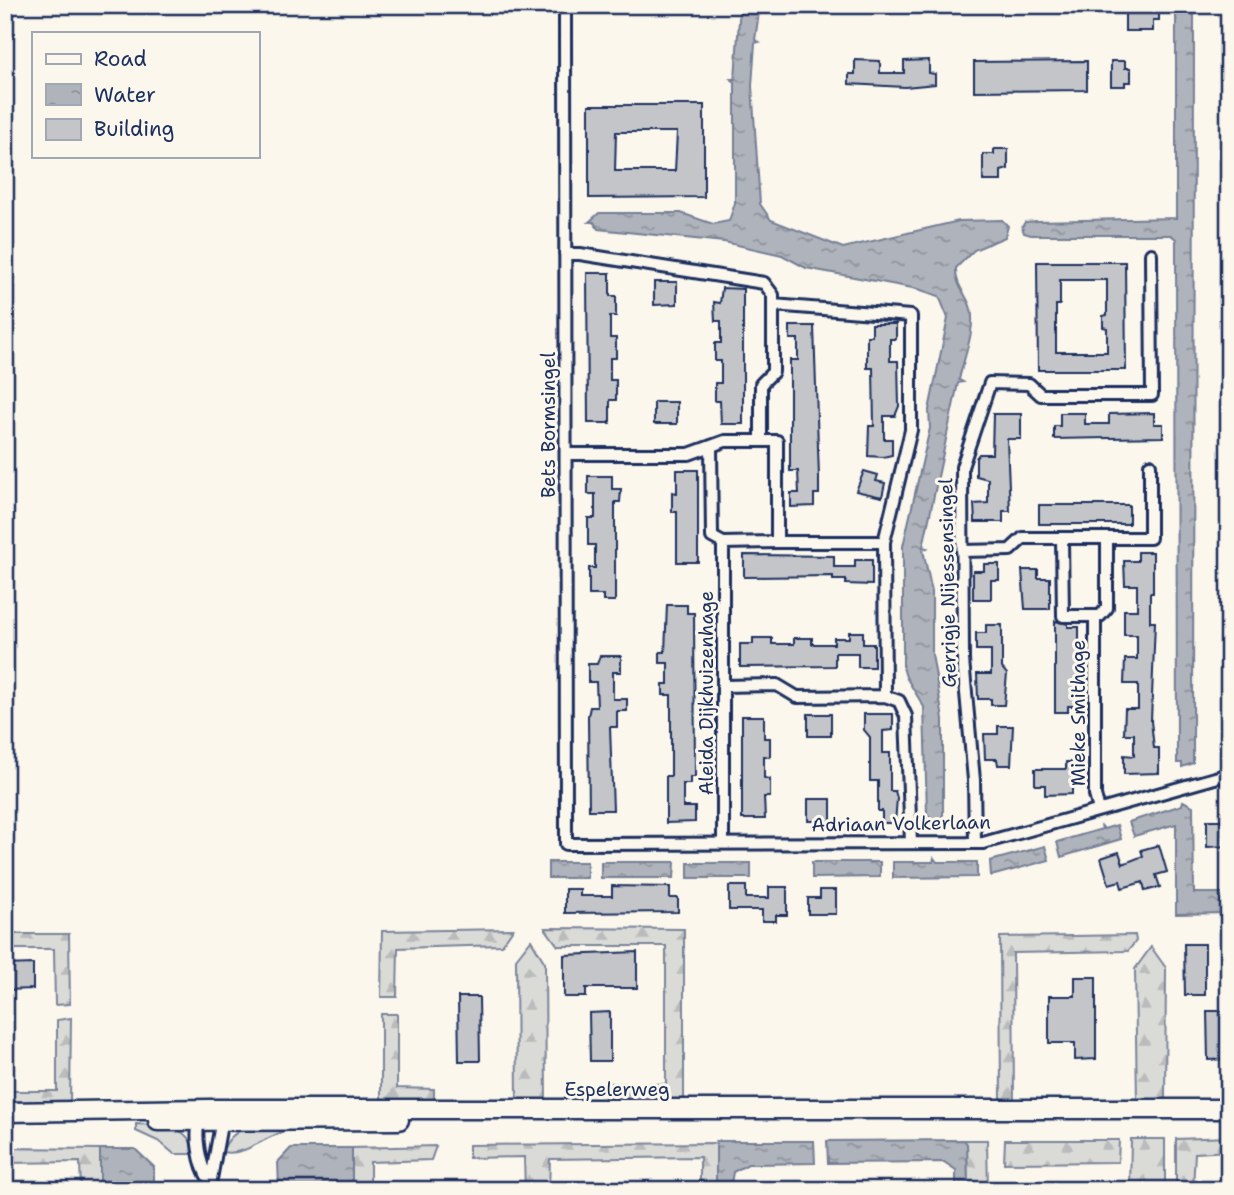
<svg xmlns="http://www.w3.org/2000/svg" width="1234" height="1195" font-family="'Shantell Sans',sans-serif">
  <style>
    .grass { fill: #dadad7; stroke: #7a849a; stroke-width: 2 }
    .forest { fill: url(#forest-firs); stroke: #7a849a; stroke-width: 2 }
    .water { fill: url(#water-ripples); stroke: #747e96; stroke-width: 2 }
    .building { fill: #c3c5c9; stroke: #1b2f5e; stroke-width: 2; fill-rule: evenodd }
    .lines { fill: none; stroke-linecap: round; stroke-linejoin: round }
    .street-casing { stroke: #1b2f5e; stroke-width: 16 }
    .primary-casing { stroke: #1b2f5e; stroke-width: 23 }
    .street { stroke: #fbf7ec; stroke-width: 10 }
    .primary { stroke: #fbf7ec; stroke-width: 18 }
    .labels { text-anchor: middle; stroke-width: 6; stroke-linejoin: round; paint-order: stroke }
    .street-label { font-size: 19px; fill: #1b2f5e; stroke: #fbf7ec }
  </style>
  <defs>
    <pattern id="forest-firs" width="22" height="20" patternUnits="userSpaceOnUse" patternTransform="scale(1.75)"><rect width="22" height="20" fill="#dadad7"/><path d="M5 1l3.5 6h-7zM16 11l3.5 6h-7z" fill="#babbbb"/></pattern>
    <pattern id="water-ripples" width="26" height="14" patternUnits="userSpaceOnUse" patternTransform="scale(1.75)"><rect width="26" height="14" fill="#afb3bb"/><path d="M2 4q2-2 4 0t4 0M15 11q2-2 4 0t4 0" fill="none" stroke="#8e929b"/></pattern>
  </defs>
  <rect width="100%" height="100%" fill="#fbf7ec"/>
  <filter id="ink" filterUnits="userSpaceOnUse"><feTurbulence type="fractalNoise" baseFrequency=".0143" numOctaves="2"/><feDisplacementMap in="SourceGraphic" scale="14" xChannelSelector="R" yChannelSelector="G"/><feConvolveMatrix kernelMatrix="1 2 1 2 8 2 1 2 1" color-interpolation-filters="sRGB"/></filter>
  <g filter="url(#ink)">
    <path class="grass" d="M136,1124C160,1125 191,1124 194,1154H174L160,1142L136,1131Z
      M286,1125V1131C263,1137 245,1157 222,1152C234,1122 258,1126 286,1125Z"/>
    <path class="forest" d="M545,928L684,929V1102L605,1103V1083L666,1084V946H558Z
      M513,929L502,945L398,948L397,997H381L382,931Z
      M5,934H69L70,1004L55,1005L54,949H5Z
      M1135,935L1136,941L1128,951L1013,953L1014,1102H1001L1000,937Z
      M531,940L545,963L546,1103H517L516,959Z
      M1151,947L1166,968L1165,1101L1137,1102L1135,969Z
      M381,1014H397V1088L434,1089V1103H381Z
      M71,1018L70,1104H5L7,1091H57V1020Z
      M1229,1137V1151L1195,1153L1193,1187L1176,1188V1139Z
      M1131,1139H1165V1190H1130Z
      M964,1140H987L988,1190H968L967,1144Z
      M1005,1140H1119L1118,1162L1004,1163Z
      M716,1143V1190H700V1157L550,1159L549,1190H525L524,1157L469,1158V1145Z
      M436,1146L431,1160L370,1162V1190H352V1148Z
      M5,1148L100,1149V1190H81L80,1162L5,1163Z"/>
    <path class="water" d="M740,5H760L755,40L759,42L755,43L752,86L760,204L771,220L843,248L959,221L1002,220L1008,226L1005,237L974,250L956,268C955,286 967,294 971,309C976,330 963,359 959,380L963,382L958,383L923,547L927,548L923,550L932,592V654L943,719V815L937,824L927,814L924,707L906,677L903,667V546L930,428L929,410L948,318L939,296L918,289L806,268L782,255L724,242L598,229L594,222H589L599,213H681L713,224L729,221L735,203V82L731,79H735Z
      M1176,5H1194L1193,763L1182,767V763H1177L1176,239L1171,235H1031L1024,233L1022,227L1025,222L1037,221L1176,218Z
      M1183,801L1193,806L1194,893H1229V913L1176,914V824L1134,836L1129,822L1182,805Z
      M1101,825L1104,829L1117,825L1121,839L1061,857L1057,842L1102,829Z
      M1045,846L1049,860L991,876L990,861Z
      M934,858L937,862H977V877L893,878V862H933Z
      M548,862H587V878H548Z
      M601,862H675L674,878H601Z
      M812,862H880V877L812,878Z
      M688,863H751V878H688Z
      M964,1140L967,1144L968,1190H956V1170L944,1162L828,1163L827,1141Z
      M716,1141H814L815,1163L748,1164L733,1172L730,1190H716Z
      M291,1148H352V1190H337V1187L279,1188L278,1162Z
      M100,1149H135L154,1167V1190H100Z"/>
    <path class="building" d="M1136,6H1159V20H1153V31H1125V13H1136Z
      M855,60L880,61V73H904V61L929,60V73L935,74V84L905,87L849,84V74H855Z
      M1087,61V90L974,91V62Z
      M1111,61H1125V68H1131V82H1125V86H1111Z
      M589,105H704V197L589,198ZM616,132H677L675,171H615Z
      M994,149H1008V169L1001,171V181H983V154H994Z
      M1037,262H1125L1126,370H1038ZM1060,280H1107V315L1103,316V327L1107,328V352H1056V305H1060Z
      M587,273H610V296H616V316H610V338H616V358H610V380H616V400H610V423H588Z
      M654,282H677V304L654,305Z
      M722,288L743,289V424H721L720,401H715V383H721V361H715V343H721V321H715L714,302L720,303Z
      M872,324H896V339H890V361H898L899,406L895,416H884V439H892V455L883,457L868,456L869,426H874L873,368H867V336H872Z
      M790,326H814L819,478V494H814V506L791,507V493H799L798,471H790V360H798V339H790Z
      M654,402H677V424H654Z
      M1060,413H1085V424H1109V414L1154,413V424H1163V437L1054,439V426H1060Z
      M993,414H1021V439H1007L1010,511H1003V522H975L974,504L988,503V479L976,476V458L979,454H992Z
      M677,470H698V562H677V512H672V492L677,493Z
      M864,471L878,475L876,481L885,483L882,497L856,491Z
      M588,476H612V489H621L620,502H615V601H603V595H589V568H595V545H588V518H595V494H588Z
      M1039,505H1129V524H1039Z
      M1138,552H1153V593H1150V622H1155L1151,721L1154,748H1159V773L1124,774V755L1134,756V734H1124L1125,709H1138V684H1124L1125,659H1137V635H1124V610H1137V585H1125L1124,561H1138Z
      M744,555L834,556V567H855V560H872V585L846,584V580H833V576L744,577Z
      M984,564H999V580H991V599H973V571H984Z
      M1022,570H1038V578H1050V609H1025Z
      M667,605H687V613H694L695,777H690V784H683V807H695V822L666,823V776H671V695H663V684H668V663H660V652H665Z
      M1055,621L1068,624V627H1079V706H1068V712H1055Z
      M986,625H1002V668L1007,674L1004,705H991V699H978L977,674H991V650H976V633H986Z
      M849,632H863V644H874V667H858V653H835V666L740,667V644H753V638H772V644H794V638H812V644H834V638H849Z
      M600,656H621V672H613V699H627V711H617V727H610L613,810H589L588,716L590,707H597L596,682H588V664H597Z
      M808,714H831V736H808Z
      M864,714H893V730L883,731V753H890V791H895L897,798L895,823H882V811H878V781H870V737L864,730Z
      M742,716H764V738H770V757L764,756V778L770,779V797H764L765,819H742Z
      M998,726H1013L1011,765H998L997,759H985L984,734H998Z
      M1066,762H1081V777H1072V794L1045,795V785H1035V769H1066Z
      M808,799H831V821H808Z
      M1207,820H1224V835H1229V846L1207,847Z
      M1159,845L1167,872L1156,875L1160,887L1145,891L1143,882L1122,888L1120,881L1109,884L1101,858L1119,852L1123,864L1143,856L1141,850Z
      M612,886L670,887V898H678V912L565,913V889H580V896H612Z
      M729,886H746V898H769V887H787V915H776V921H762V910H729Z
      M820,890H836V914H808V898H820Z
      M1184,944H1205V995H1185Z
      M637,952V988H586V997H564V955Z
      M33,964V989L5,990V965Z
      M1075,977H1096V1059L1075,1060V1043H1049V996H1075Z
      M458,997H479L480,1061H459Z
      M1207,1011H1228L1229,1059L1208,1060Z
      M610,1012V1061H590L589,1013Z"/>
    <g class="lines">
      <g class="street-casing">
        <path id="street" d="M565,5L566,844L983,843L1229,774
          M565,254H580L764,283L773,295V372L761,384V441
          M773,305L911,316V430L884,542L885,696
          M711,446L712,537L723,543L777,542
          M566,454H689L725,441H777V542H884
          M1062,538L1063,616H1095
          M962,551L1010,550L1023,538H1150V465
          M724,686L777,685L797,697L885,696L899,701L906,716L911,843
          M1099,810L1095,795V616H1100L1107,608V538
          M723,843V543
          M975,843L974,780L963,660L962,467L990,383L1029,384L1041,395H1152L1151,254
          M201,1118C193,1132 200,1167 209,1179
          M209,1190L220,1130V1122L216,1117"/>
      </g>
      <g class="primary-casing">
        <path id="primary" d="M5,1112L209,1109H1229
          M158,1121L399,1120"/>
      </g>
      <use href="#street" class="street"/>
      <use href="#primary" class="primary"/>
    </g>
  </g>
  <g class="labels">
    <g class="street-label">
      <text transform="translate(548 425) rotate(-90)" y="7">Bets Bormsingel</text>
      <text transform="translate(947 583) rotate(-91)" y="7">Gerrigje Nijessensingel</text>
      <text transform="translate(706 693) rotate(-90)" y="7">Aleida Dijkhuizenhage</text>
      <text transform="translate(1078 713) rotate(-90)" y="7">Mieke Smithage</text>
      <text transform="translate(901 823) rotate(-1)" y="7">Adriaan Volkerlaan</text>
      <text x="617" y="1096">Espelerweg</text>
    </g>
  </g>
  <rect width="1234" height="1195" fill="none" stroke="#fbf7ec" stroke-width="28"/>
  <rect x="14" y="14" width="1206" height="1167" fill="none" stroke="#1b2f5e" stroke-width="2.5" filter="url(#ink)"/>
  <rect x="32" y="32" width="228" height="126" fill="#fbf7ec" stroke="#a1a7b3" stroke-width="2"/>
  <rect x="46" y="54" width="35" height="10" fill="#fbf7ec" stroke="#a1a7b3" stroke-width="2"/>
  <text x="94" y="66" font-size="21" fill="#1b2f5e">Road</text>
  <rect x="46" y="84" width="35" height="21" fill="url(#water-ripples)" stroke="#a1a7b3" stroke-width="2"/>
  <text x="94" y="102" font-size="21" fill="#1b2f5e">Water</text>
  <rect x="46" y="119" width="35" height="21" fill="#c3c5c9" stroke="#a1a7b3" stroke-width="2"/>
  <text x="94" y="136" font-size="21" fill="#1b2f5e">Building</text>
</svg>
